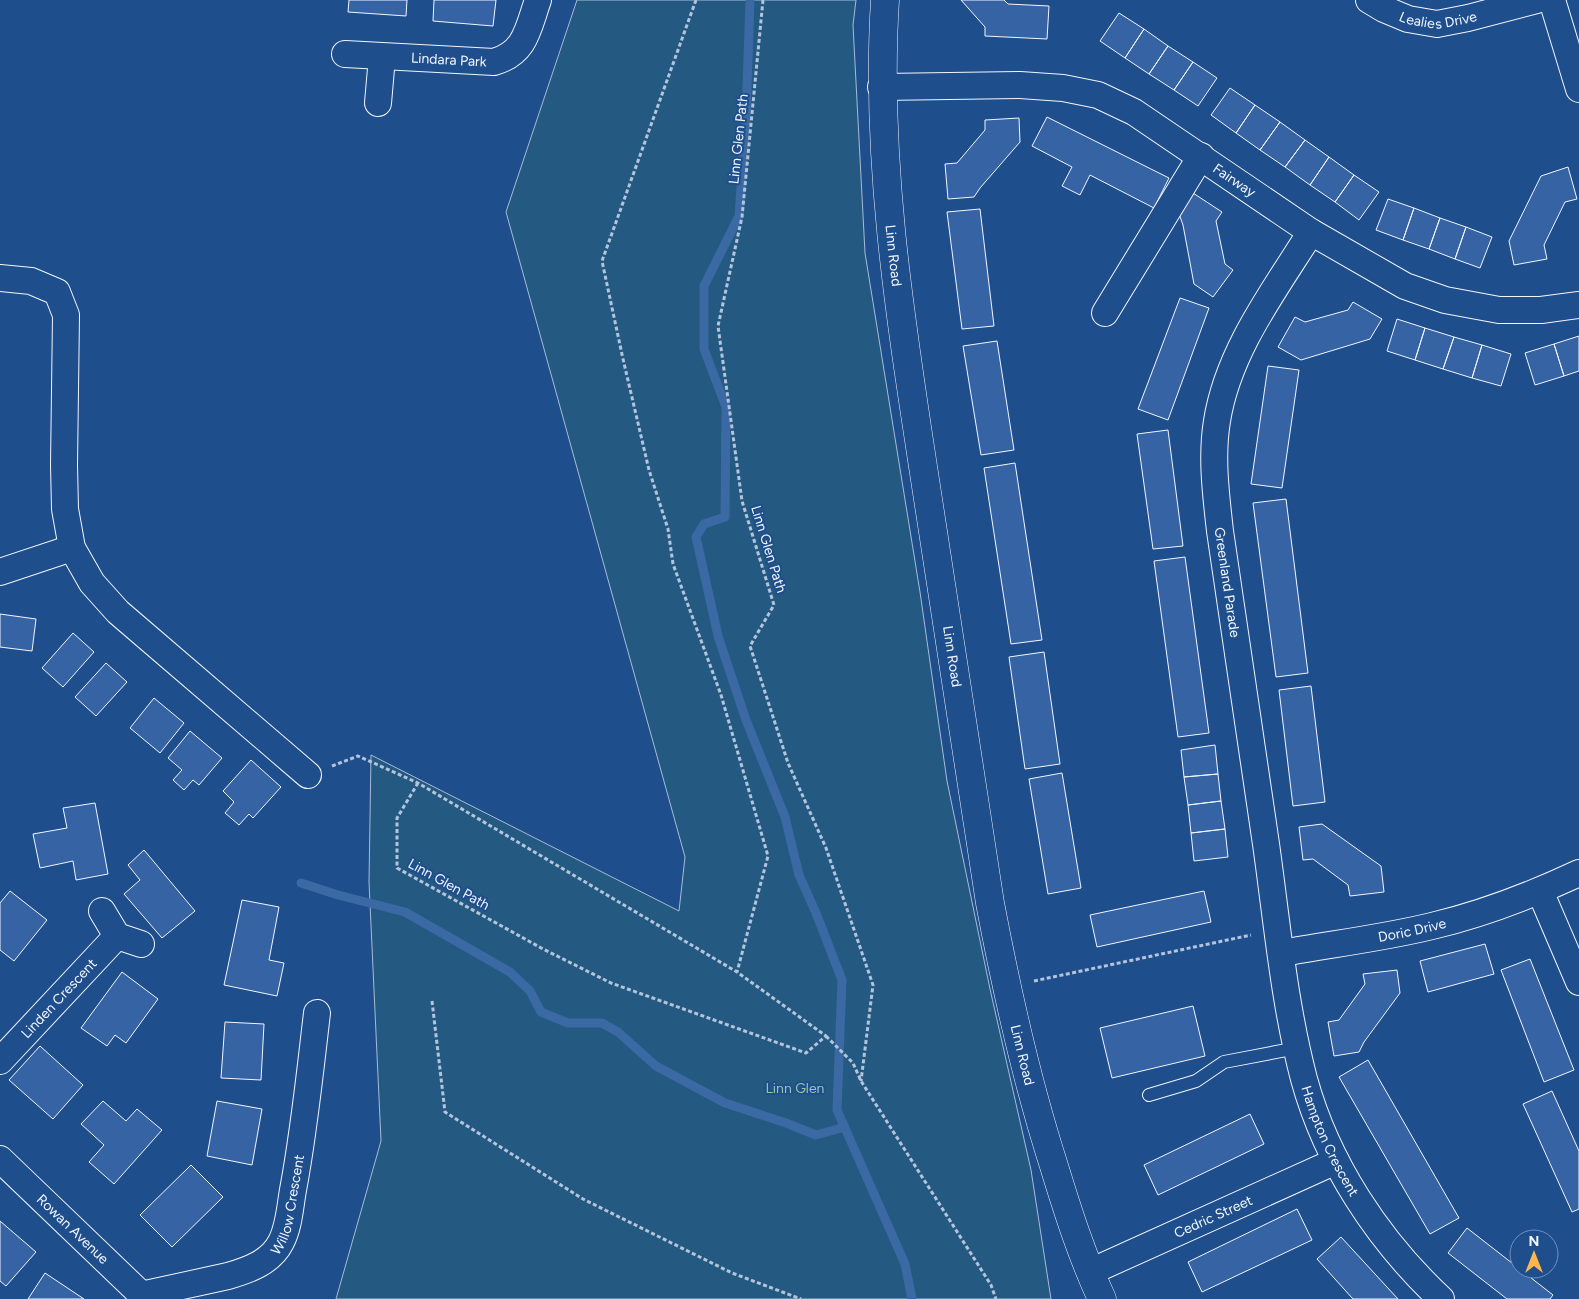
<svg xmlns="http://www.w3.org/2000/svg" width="1579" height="1299" font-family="Figtree,sans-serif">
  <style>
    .green { fill: #245a82; stroke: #a8bbd7 }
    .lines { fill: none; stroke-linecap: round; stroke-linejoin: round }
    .stream { stroke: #3b69a3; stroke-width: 9 }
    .building { fill: #3563a3; stroke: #f2f6ff }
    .lane-casing { stroke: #f2f6ff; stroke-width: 14 }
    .street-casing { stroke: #f2f6ff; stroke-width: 28 }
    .secondary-casing { stroke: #f2f6ff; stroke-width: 29 }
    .path { stroke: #b3c4dc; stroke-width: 3; stroke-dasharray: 4 2.5; stroke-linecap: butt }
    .lane { stroke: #1f4e8c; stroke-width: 12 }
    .street { stroke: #1f4e8c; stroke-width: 26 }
    .secondary { stroke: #1f4e8c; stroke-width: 28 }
    .labels { text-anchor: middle; stroke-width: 4; stroke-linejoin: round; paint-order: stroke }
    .street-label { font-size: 14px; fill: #f2f6ff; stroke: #1f4e8c }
    .park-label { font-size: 14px; fill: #97c8a6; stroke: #1f4e8c }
  </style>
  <rect width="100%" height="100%" fill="#1f4e8c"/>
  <path class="green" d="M577,0H856L853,25L865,253L920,592L947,781L990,989L1031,1170L1051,1299H336L381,1141L369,882L371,755L679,911L685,857L506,212Z"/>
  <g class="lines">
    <path class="stream" d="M750,0L746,116L739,216L704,286V349L726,407L725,517L704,524L696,537L718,636L746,720L785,817L799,875L816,913L842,980L837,1110L905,1264L912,1299
      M301,883L338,895L405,912L510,972L530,991L541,1012L568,1023H602L618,1032L656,1066L725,1103L786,1123L816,1135L845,1127"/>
  </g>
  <path class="building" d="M349,0H407L406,16L348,12Z
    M434,0H496L493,26L433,21Z
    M961,0H1004L1008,4L1049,6L1047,39L985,36V27Z
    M1119,13L1144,29L1125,58L1100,41Z
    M1144,29L1168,46L1149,74L1125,58Z
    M1168,46L1193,62L1174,90L1149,74Z
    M1193,62L1217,78L1198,106L1174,90Z
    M1230,88L1255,105L1236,133L1211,115Z
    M1255,105L1280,122L1260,150L1236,133Z
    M1047,117L1169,178L1154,208L1090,175L1080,195L1062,186L1072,167L1032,146Z
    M1019,118L1020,142L980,188L974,197L948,199L945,164L957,163L985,130V120Z
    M1280,122L1305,140L1285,167L1260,150Z
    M1305,140L1329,157L1310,185L1285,167Z
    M1329,157L1354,175L1335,202L1310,185Z
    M1568,167L1577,199L1565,202L1544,245L1547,259L1514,265L1509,241L1541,176Z
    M1354,175L1379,192L1359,220L1335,202Z
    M1193,193L1222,212L1216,221L1225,264L1233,270L1213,297L1194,284L1183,225L1179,214Z
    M1388,199L1414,208L1403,240L1376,230Z
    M1414,208L1440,218L1429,249L1403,240Z
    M980,209L994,326L962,329L947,212Z
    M1440,218L1466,227L1455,259L1429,249Z
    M1466,227L1492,237L1480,268L1455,259Z
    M1180,298L1209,308L1168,420L1138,409Z
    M1353,302L1382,319L1370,339L1301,360L1278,347L1295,317L1305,322L1348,310Z
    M1397,319L1425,328L1415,360L1387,351Z
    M1425,328L1454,337L1443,369L1415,360Z
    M1579,336V371L1564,376L1554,344Z
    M1454,337L1482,345L1472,378L1443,369Z
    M997,341L1014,450L981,455L963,346Z
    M1554,344L1564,376L1535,385L1525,353Z
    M1482,345L1511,354L1501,386L1472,378Z
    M1268,366L1299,370L1282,488L1251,484Z
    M1168,430L1183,546L1153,549L1137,434Z
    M1015,463L1042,640L1011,644L984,468Z
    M1286,499L1308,673L1276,677L1253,503Z
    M1185,557L1209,733L1178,737L1154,561Z
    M0,614L36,619L32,651L0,647Z
    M73,633L94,652L63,687L42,668Z
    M1044,652L1060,764L1025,769L1009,657Z
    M106,663L127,682L96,716L75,697Z
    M1311,686L1325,802L1293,806L1279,690Z
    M154,698L184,723L160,753L130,728Z
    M190,731L222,758L199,785L193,780L184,790L173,780L182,770L168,758Z
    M1215,745L1218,774L1184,777L1181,750Z
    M251,760L281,787L253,818L249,814L239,825L225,813L234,802L223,791Z
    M1062,773L1081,888L1048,894L1029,779Z
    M1218,774L1221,801L1188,805L1184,777Z
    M1221,801L1225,829L1191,833L1188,805Z
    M95,803L108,874L76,880L73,861L40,868L33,834L67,828L63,808Z
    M1322,824L1381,866L1384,892L1350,896L1348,885L1313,859L1303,860L1299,827Z
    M1225,829L1228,857L1194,861L1191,833Z
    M144,850L195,911L162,938L124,894L140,880L128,865Z
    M10,891L47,920L14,961L0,950V903Z
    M1204,891L1211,922L1097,947L1090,915Z
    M242,900L279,907L269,960L284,963L277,996L224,985Z
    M1485,944L1494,974L1428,992L1420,961Z
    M1530,959L1574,1070L1544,1082L1501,970Z
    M1397,970L1400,993L1364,1042L1359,1052L1334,1056L1328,1022L1339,1020L1365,984L1363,974Z
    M122,972L158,999L126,1043L115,1035L107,1046L81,1028Z
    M1193,1006L1205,1056L1112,1078L1100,1028Z
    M225,1022L264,1024L261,1080L221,1078Z
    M40,1046L83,1085L53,1119L9,1080Z
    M1368,1060L1459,1218L1430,1234L1339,1077Z
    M1552,1091L1579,1151V1209L1572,1212L1523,1104Z
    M103,1101L126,1121L137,1109L162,1130L114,1184L89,1162L104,1145L81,1124Z
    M217,1101L262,1109L252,1165L207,1156Z
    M1250,1114L1264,1144L1158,1195L1144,1165Z
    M191,1165L223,1197L172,1247L140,1215Z
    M1297,1209L1312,1240L1202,1292L1188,1262Z
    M0,1221L36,1252L6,1286L0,1281Z
    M1467,1228L1553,1295L1550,1299H1507L1448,1253Z
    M1341,1237L1398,1299H1353L1317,1259Z
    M45,1273L84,1299H28Z"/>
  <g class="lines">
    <g class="lane-casing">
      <path id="lane" d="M1149,1095L1196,1081L1224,1062L1297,1048"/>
    </g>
    <g class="street-casing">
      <g id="street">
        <path id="s1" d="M1369,0L1384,9L1408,19L1437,24L1468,18L1537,0"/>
        <path d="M1552,0L1579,89"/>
        <path id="s2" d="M345,54L494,62C526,53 528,28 538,0"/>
        <path id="s3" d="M881,87L1020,85L1063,88L1098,95L1134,112L1311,232L1405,286L1445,300L1499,310H1541L1579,305"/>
        <path d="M378,103L382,57"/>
        <path id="s4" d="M1311,232C1274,291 1228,351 1217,421C1211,457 1216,495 1220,531C1235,635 1251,740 1266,844C1277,922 1284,1003 1304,1079C1327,1163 1378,1240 1441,1299"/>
        <path d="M0,278L31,281L57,292L66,315L64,465L65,509L72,548L92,583L118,612L308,775"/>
        <path d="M1105,313L1201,156"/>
        <path d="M0,572L72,548"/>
        <path d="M1540,891L1579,982"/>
        <path d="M102,911L117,936L141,944"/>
        <path id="s5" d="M1282,953C1332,944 1383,938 1432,926C1483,914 1532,895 1579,873"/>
        <path id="s6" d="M0,1061L117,936"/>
        <path id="s7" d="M0,1159L146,1299"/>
        <path id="s8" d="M1090,1272L1336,1161"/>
        <path id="s9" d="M141,1295L228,1276C249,1270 271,1262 281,1242C289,1227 290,1207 293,1190C304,1132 310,1072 317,1013"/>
      </g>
    </g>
    <g class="secondary-casing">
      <g id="secondary">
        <path id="s10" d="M885,0C875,159 900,317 924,473C947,617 968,760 990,903C1007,993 1026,1079 1054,1166C1068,1212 1082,1256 1102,1299"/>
      </g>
    </g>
    <path class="path" d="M696,0L602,261L623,359L649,470L668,529L673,564L721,695L768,856L737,972
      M763,0L742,217L718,326L742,501L774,605L750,646L788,763L826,848L873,985L861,1081
      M332,766L358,756L418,783L737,972L826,1036L806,1053L611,983L543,949L397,868V818L418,783
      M1034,981L1251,935
      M432,1001L445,1112L583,1199L732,1273L801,1299
      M826,1036L853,1063L861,1081L991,1285L996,1299"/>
    <use href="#lane" class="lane"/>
    <use href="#street" class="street"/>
    <use href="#secondary" class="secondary"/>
  </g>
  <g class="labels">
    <g class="street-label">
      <text dy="5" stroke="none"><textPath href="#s1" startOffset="74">Lealies Drive</textPath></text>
      <text dy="5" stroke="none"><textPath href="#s2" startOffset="104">Lindara Park</textPath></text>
      <text transform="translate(738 139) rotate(-84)" y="5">Linn Glen Path</text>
      <text dy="5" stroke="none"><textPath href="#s3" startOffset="379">Fairway</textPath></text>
      <text dy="5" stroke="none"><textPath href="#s10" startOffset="256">Linn Road</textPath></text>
      <text transform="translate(769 549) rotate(73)" y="5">Linn Glen Path</text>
      <text dy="5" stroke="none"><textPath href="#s4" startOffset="375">Greenland Parade</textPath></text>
      <text dy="5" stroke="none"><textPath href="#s10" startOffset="661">Linn Road</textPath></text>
      <text transform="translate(449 884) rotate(29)" y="5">Linn Glen Path</text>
      <text dy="5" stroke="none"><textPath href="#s5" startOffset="132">Doric Drive</textPath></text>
      <text dy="5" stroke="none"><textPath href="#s6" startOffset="86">Linden Crescent</textPath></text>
      <text dy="5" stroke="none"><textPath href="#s10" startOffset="1066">Linn Road</textPath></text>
      <text dy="5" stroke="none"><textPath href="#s4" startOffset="945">Hampton Crescent</textPath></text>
      <text dy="5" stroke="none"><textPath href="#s9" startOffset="192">Willow Crescent</textPath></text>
      <text dy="5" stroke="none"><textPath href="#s8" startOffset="135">Cedric Street</textPath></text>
      <text dy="5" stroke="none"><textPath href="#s7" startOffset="101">Rowan Avenue</textPath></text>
    </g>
    <g class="park-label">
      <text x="795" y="1093">Linn Glen</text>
    </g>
  </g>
  <g transform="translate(1534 1254)"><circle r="24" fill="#1f4e8c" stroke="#7391ba"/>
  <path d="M0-4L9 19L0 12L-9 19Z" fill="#ffb74d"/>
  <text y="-8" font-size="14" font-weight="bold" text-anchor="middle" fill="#f2f6ff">N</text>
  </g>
</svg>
